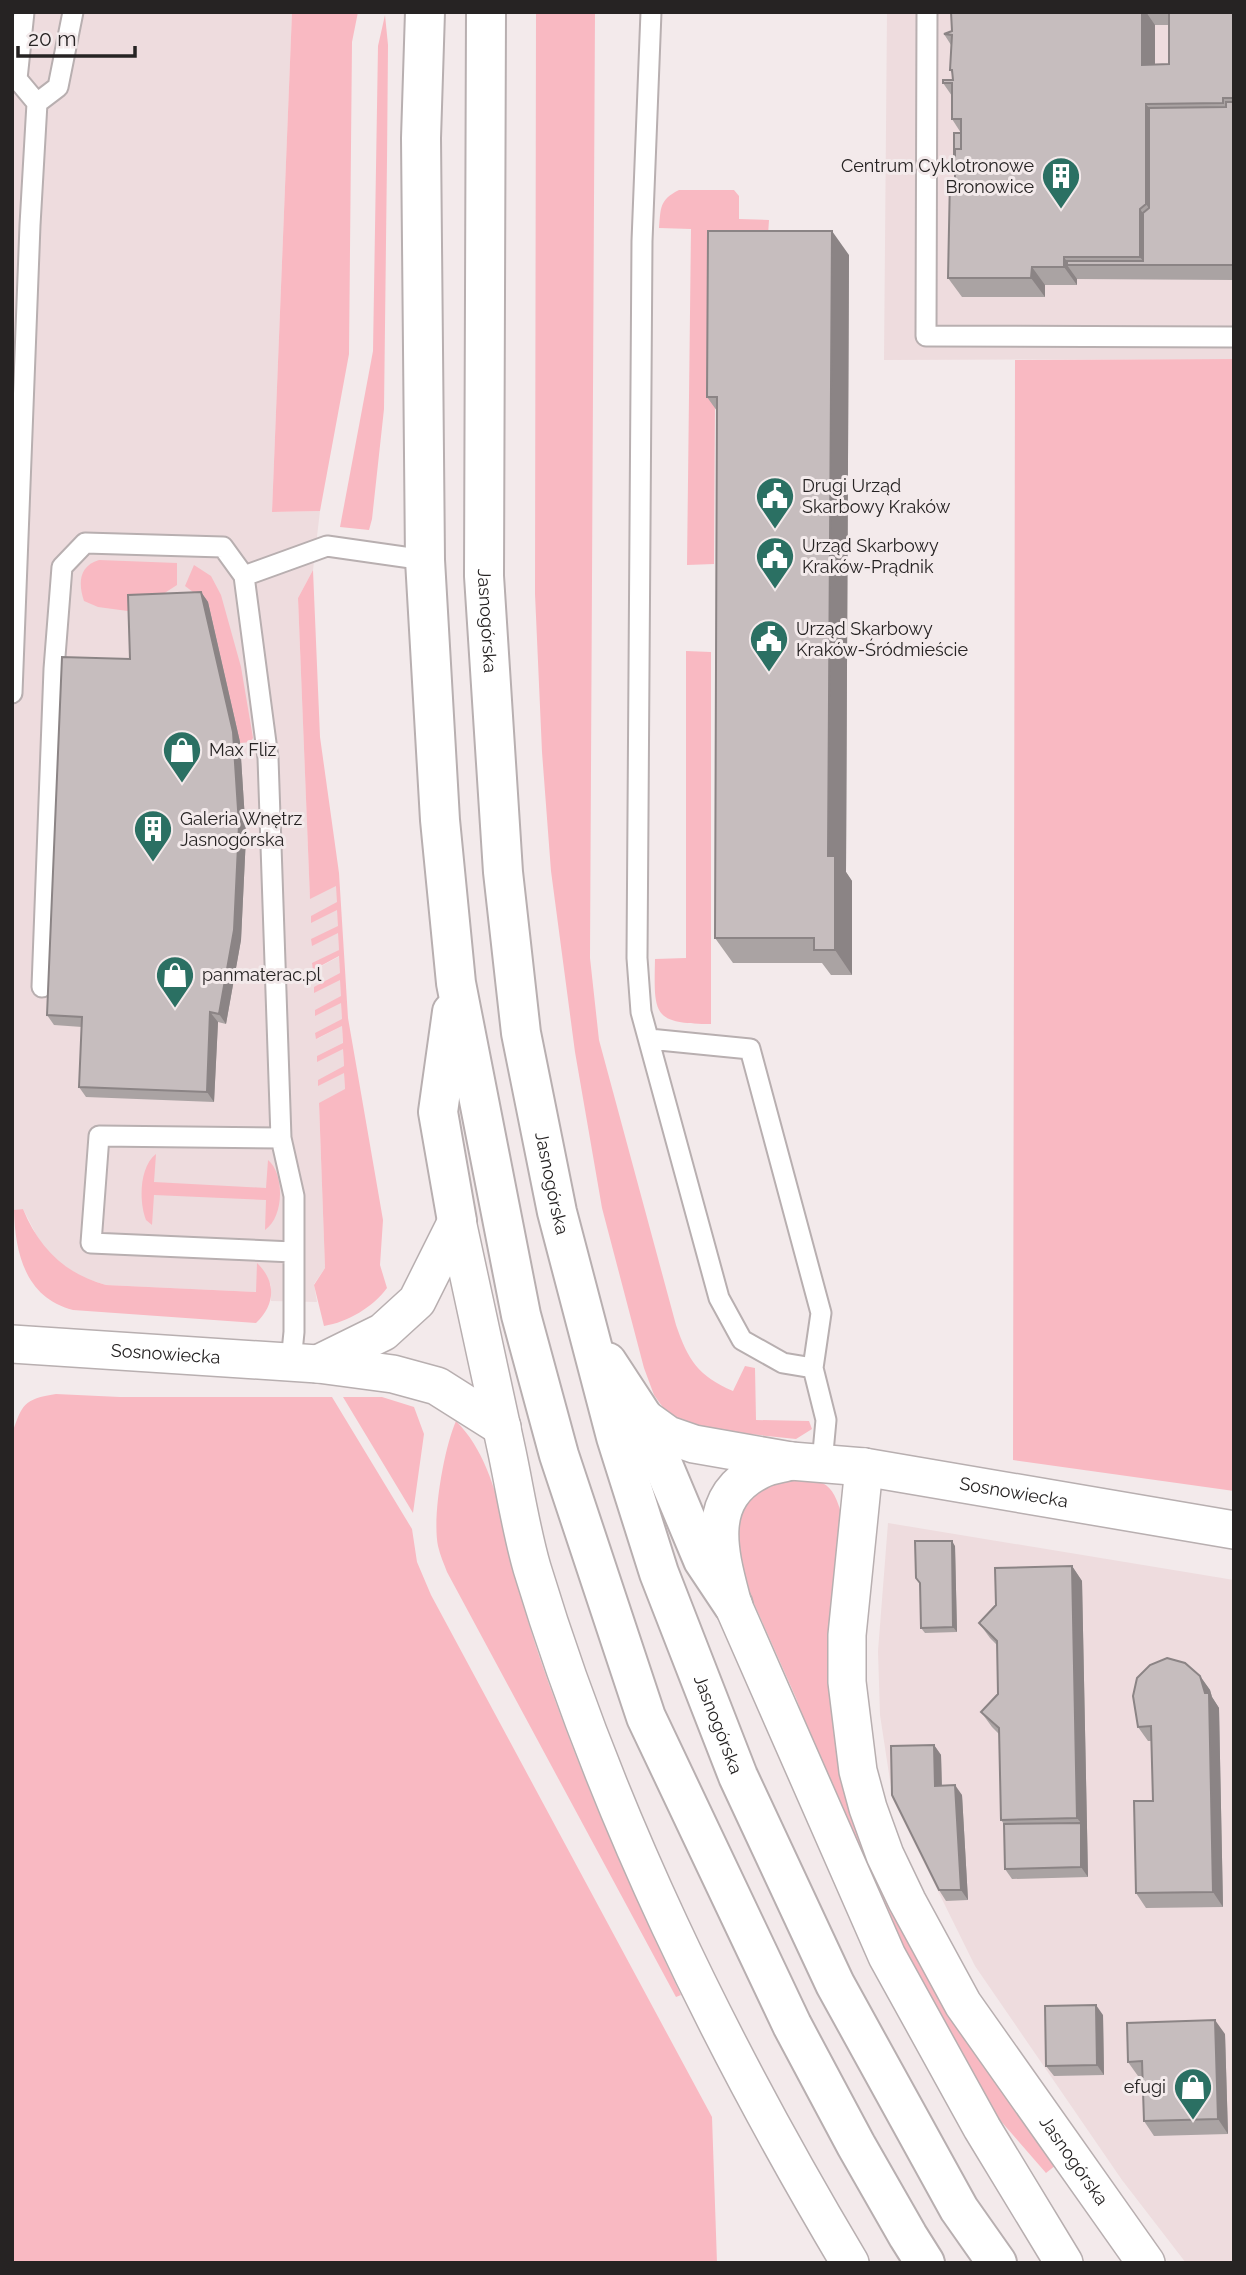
<svg xmlns="http://www.w3.org/2000/svg" width="1246" height="2275" font-family="Raleway,sans-serif">
  <style>
    .built { fill: #eedcde }
    .green { fill: #f9b9c2 }
    .lines { fill: none; stroke-linecap: round; stroke-linejoin: round }
    .lane-casing { stroke: #b8afb0; stroke-width: 23 }
    .street-casing { stroke: #b8afb0; stroke-width: 40 }
    .primary-casing { stroke: #b8afb0; stroke-width: 42 }
    .lane { stroke: #fff; stroke-width: 19 }
    .street { stroke: #fff; stroke-width: 37 }
    .primary { stroke: #fff; stroke-width: 38 }
    .wall { fill: #aaa3a3; fill-rule: evenodd }
    .shaded-wall { fill: #8b8485 }
    .building { fill: #c6bdbe; stroke: #8b8485; stroke-width: 2 }
    .labels { text-anchor: middle; stroke-width: 6; stroke-linejoin: round; paint-order: stroke }
    .poi-label { font-size: 18px; fill: #262323; stroke: #f3eaeb; text-anchor: start }
    .street-label { font-size: 18px; fill: #262323; stroke: #f3eaeb }
  </style>
  <rect width="100%" height="100%" fill="#f3eaeb"/>
  <path class="built" d="M12,12H292L272,512L320,511L313,570L298,598L310,898L337,885L339,950L314,970L340,956L342,1020L317,1039L342,1026L345,1090L319,1104L325,1268L314,1284L317,1302L271,1301V1285L257,1264V1292L106,1285L82,1277L58,1262L41,1244L23,1209L14,1211V1234H12Z
    M887,12H1234V359L884,360Z
    M888,1523L1234,1580V2263H1186L1122,2180L975,1966L893,1800L880,1715L878,1651Z"/>
  <path class="green" d="M292,12H358L352,42L349,354L320,511L272,512Z
    M536,12H595L590,958L599,1040L676,1325C688,1360 698,1376 733,1391L745,1366L755,1368L756,1420L809,1421L812,1429L796,1439L711,1430L686,1425L667,1413L654,1395L644,1368L602,1208L575,1052L551,871L542,752L535,594Z
    M385,15L388,45L387,160L384,409L372,519L369,530L340,527L373,351L378,46Z
    M679,190H734L739,196V219L769,220L768,235H716L714,564L687,565L691,229L659,228C661,208 659,200 679,190Z
    M1234,359V1491L1013,1460L1015,360Z
    M99,560L177,563V585L135,612L98,607L84,601C78,583 79,566 99,560Z
    M194,565L211,576L221,595L241,667L253,738L250,742L240,743L208,602H195L193,592L185,586Z
    M313,570L320,737L339,873L348,1018L383,1220L380,1265L387,1288C373,1307 348,1322 324,1326L314,1285L325,1268L319,1103L345,1089L344,1073L318,1086V1080L344,1066L343,1049L317,1062V1056L343,1043L342,1026L316,1039L315,1033L342,1019L341,1003L315,1016V1010L341,996L340,980L314,993V987L340,973L339,956L313,970L312,963L339,950L338,933L312,946L311,939L338,926L337,910L311,923V916L337,902L336,886L310,899L298,598Z
    M686,651L711,652V1024C652,1024 654,1014 655,959L686,958Z
    M156,1154L154,1182L266,1188L268,1160C285,1174 284,1218 265,1230L266,1200L154,1195L152,1225L146,1220C139,1202 139,1167 156,1154Z
    M23,1209C39,1248 65,1274 106,1285L256,1292L257,1263C277,1282 275,1305 256,1323L73,1310C26,1298 15,1254 14,1210Z
    M56,1394L120,1397H332L412,1529L417,1562L431,1595L712,2117L717,2263H12V1434C22,1405 23,1399 56,1394Z
    M343,1397H382L414,1407L424,1434L413,1513Z
    M456,1421C499,1464 504,1537 520,1594C531,1633 544,1672 559,1711C594,1807 637,1902 681,1995L676,1997L447,1572C444,1564 440,1555 438,1546C432,1517 444,1448 456,1421Z
    M779,1478C814,1480 831,1474 841,1513L830,1629L839,1749L1056,2165L1046,2173L992,2111L934,2011L842,1822L796,1698L736,1563L733,1520L745,1499Z"/>
  <g class="lines">
    <g class="lane-casing">
      <path id="lane" d="M651,12L642,241L637,958L641,1012L719,1298L742,1340L783,1363L813,1368
        M927,12L926,336L1234,337
        M12,77L17,79L37,103L30,225L12,693
        M17,79L24,12
        M37,103L58,87L73,12
        M244,576L327,546L425,560
        M42,987L54,669L62,567L85,543L223,547L244,576L268,758L281,1138L294,1196V1332L291,1362
        M649,1039L750,1049L821,1313L813,1368L826,1420L822,1463
        M281,1138L99,1136L91,1243L293,1252"/>
    </g>
    <g class="street-casing">
      <g id="street">
        <path d="M457,1221C474,1298 490,1375 507,1452C515,1490 521,1530 532,1568C606,1813 719,2043 850,2263"/>
        <path id="s1" d="M12,1344L318,1364L393,1374L437,1386L502,1427"/>
        <path d="M318,1364L383,1332L417,1301L457,1221"/>
        <path id="s2" d="M643,1417L668,1435L694,1444L791,1461L864,1467L1234,1530"/>
        <path d="M791,1461C781,1464 769,1465 760,1470C702,1499 720,1555 733,1605L887,1956L982,2128L1064,2263"/>
        <path id="s3" d="M864,1467L847,1635V1682L858,1771L868,1808L885,1855L907,1901L963,2004L1146,2263"/>
      </g>
    </g>
    <g class="primary-casing">
      <g id="primary">
        <path d="M425,12L421,138L425,560L440,820L456,983L521,1315L559,1455L646,1717L792,2025L856,2145L908,2236L925,2263"/>
        <path id="s4" d="M486,12L484,576L503,872L521,1033L557,1212L616,1437L659,1573L738,1776L835,1984L959,2209L997,2263"/>
        <path d="M452,1012L438,1112L457,1221"/>
        <path d="M607,1362L643,1417L703,1560L733,1605"/>
      </g>
    </g>
    <use href="#lane" class="lane"/>
    <use href="#street" class="street"/>
    <use href="#primary" class="primary"/>
  </g>
  <path class="wall" d="M951,12H1234V280L1077,279V285H1045V297H962L948,278L955,178V163L954,162L961,133L952,119V96L943,83L953,80L952,73L950,70L951,45L944,34L952,31ZM1155,25H1169V64L1155,65Z
    M849,255L846,872L852,881V975H831L822,963H733L715,938L717,411L707,397Z
    M201,592L208,602L240,742L246,836L241,940L226,1024L218,1022L214,1102L86,1097L79,1087L82,1027L54,1025L47,1015Z
    M955,1546L957,1632L925,1633L921,1628L920,1584L916,1578Z
    M1072,1566L1082,1581L1088,1877L1012,1879L1005,1869L1004,1824L1001,1820L999,1734L992,1727L981,1712L998,1694L997,1645L990,1638L979,1623Z
    M1200,1676L1210,1690L1212,1697L1219,1708L1223,1907L1146,1908L1136,1893L1153,1801L1151,1741H1148L1138,1727Z
    M934,1745L941,1755L942,1786L962,1795L968,1900L946,1901L939,1890Z
    M1103,2015L1104,2075L1054,2076L1046,2066Z
    M1225,2034L1228,2134L1154,2136L1144,2121L1143,2076H1138L1128,2062Z"/>
  <path class="shaded-wall" d="M1142,12H1146L1155,25V84L1142,65Z
    M1146,104L1159,122V223L1146,204Z
    M1140,209L1153,228L1146,265L1140,257Z
    M832,231L849,255L846,872L852,881V975L835,950L828,856Z
    M1064,257L1069,265H1067L1077,279V285L1064,267Z
    M1032,267L1045,285V297L1031,278Z
    M201,592L208,602L240,742L246,836L241,940L226,1024L219,1014Z
    M210,1012L218,1022L214,1102L207,1092Z
    M952,1541L955,1546L957,1632L953,1627Z
    M1072,1566L1082,1581L1088,1877L1081,1867V1823L1077,1818Z
    M1200,1676L1210,1690L1212,1697L1219,1708L1223,1907L1213,1892L1205,1693Z
    M934,1745L941,1755L942,1796L935,1786Z
    M955,1785L962,1795L968,1900L961,1890Z
    M1096,2005L1103,2015L1104,2075L1097,2065Z
    M1215,2020L1225,2034L1228,2134L1218,2119Z"/>
  <path class="building" d="M951,12H1142V65L1169,64V12H1234V98H1223V103L1146,104V204L1140,209V257H1064V267H1032L1031,278H948L950,178H955V149H961V119H952V83H943V80H953L952,70H950L952,35L944,34L952,31Z
    M1226,102H1234V265H1067V261H1143V213L1149,208V108L1226,107Z
    M954,133H961V149H955V161L954,162Z
    M708,231H832L828,856H835V950H814V938H715L717,397H707Z
    M201,592L233,732L239,825L234,930L219,1014L210,1012L207,1092L79,1087L82,1017L47,1015L62,657L130,659L128,595Z
    M915,1541H952L953,1627L921,1628L920,1583L916,1578Z
    M1072,1566L1077,1818L1001,1820L999,1728L981,1712L998,1694L997,1641L979,1623L996,1605L995,1568Z
    M1167,1658L1185,1663L1200,1676L1205,1693H1209L1213,1892L1136,1893L1134,1801H1153L1151,1726L1138,1727L1133,1696L1137,1678L1150,1665Z
    M934,1745L935,1786L955,1785L961,1890H939L892,1795L891,1746Z
    M1081,1823V1867L1005,1869L1004,1824Z
    M1096,2005L1097,2065L1046,2066L1045,2006Z
    M1215,2020L1218,2119L1144,2121L1142,2061L1128,2062L1127,2023Z"/>
  <defs>
    <g id="building-pin" transform="scale(2.0125)"><path d="M0 17L-7.5 6A9.5 9.5 0 1 1 7.5 6Z" fill="#2b7063" stroke="#f3eaeb"/><path d="M-4-6H4V6H1V3H-1V6H-4ZM-2.5-4.3h1.7v1.8h-1.7ZM.8-4.3h1.7v1.8H.8ZM-2.5-1h1.7V.8h-1.7ZM.8-1h1.7V.8H.8Z" fill="#fff"/></g>
    <g id="civic-pin" transform="scale(2.0125)"><path d="M0 17L-7.5 6A9.5 9.5 0 1 1 7.5 6Z" fill="#2b7063" stroke="#f3eaeb"/><path d="M-.6-6.5H3V-4.5H.6V-3L4-1V1h2V6H-6V1h2V-1L-.6-3ZM-1.2 2.5V6h2.4V2.5Z" fill="#fff"/></g>
    <g id="shop-pin" transform="scale(2.0125)"><path d="M0 17L-7.5 6A9.5 9.5 0 1 1 7.5 6Z" fill="#2b7063" stroke="#f3eaeb"/><path d="M-5-2.5h2.3a2.7 3.5 0 0 1 5.4 0H5L5.5 6h-11ZM-1.5-2.5h3a1.5 2.3 0 0 0-3 0Z" fill="#fff"/></g>
  </defs>
  <g fill-rule="evenodd">
    <use href="#building-pin" x="1061" y="176"/>
    <use href="#civic-pin" x="775" y="496"/>
    <use href="#civic-pin" x="775" y="556"/>
    <use href="#civic-pin" x="769" y="639"/>
    <use href="#shop-pin" x="182" y="750"/>
    <use href="#building-pin" x="153" y="829"/>
    <use href="#shop-pin" x="175" y="975"/>
    <use href="#shop-pin" x="1193" y="2087"/>
  </g>
  <g class="labels">
    <g class="poi-label">
      <text x="1034" y="172" text-anchor="end">Centrum Cyklotronowe<tspan x="1034" dy="21">Bronowice</tspan></text>
      <text x="802" y="492">Drugi Urząd<tspan x="802" dy="21">Skarbowy Kraków</tspan></text>
      <text x="802" y="552">Urząd Skarbowy<tspan x="802" dy="21">Kraków-Prądnik</tspan></text>
      <text x="796" y="635">Urząd Skarbowy<tspan x="796" dy="21">Kraków-Śródmieście</tspan></text>
      <text x="209" y="756">Max Fliz</text>
      <text x="180" y="825">Galeria Wnętrz<tspan x="180" dy="21">Jasnogórska</tspan></text>
      <text x="202" y="981">panmaterac.pl</text>
      <text x="1166" y="2093" text-anchor="end">efugi</text>
    </g>
    <g class="street-label">
      <text dy="6" stroke="none"><textPath href="#s4" startOffset="609">Jasnogórska</textPath></text>
      <text dy="6" stroke="none"><textPath href="#s4" startOffset="1176">Jasnogórska</textPath></text>
      <text dy="6" stroke="none"><textPath href="#s1" startOffset="154">Sosnowiecka</textPath></text>
      <text dy="6" stroke="none"><textPath href="#s2" startOffset="382">Sosnowiecka</textPath></text>
      <text dy="6" stroke="none"><textPath href="#s4" startOffset="1743">Jasnogórska</textPath></text>
      <text dy="6" stroke="none"><textPath href="#s3" startOffset="754">Jasnogórska</textPath></text>
    </g>
  </g>
  <rect width="1246" height="2275" fill="none" stroke="#262323" stroke-width="28"/>
  <path d="M18 46v10h117v-10" fill="none" stroke="#262323" stroke-width="3.5"/>
  <text x="28" y="46" font-size="21" fill="#262323" stroke="#f3eaeb" stroke-width="5" paint-order="stroke">20 m</text>
</svg>
